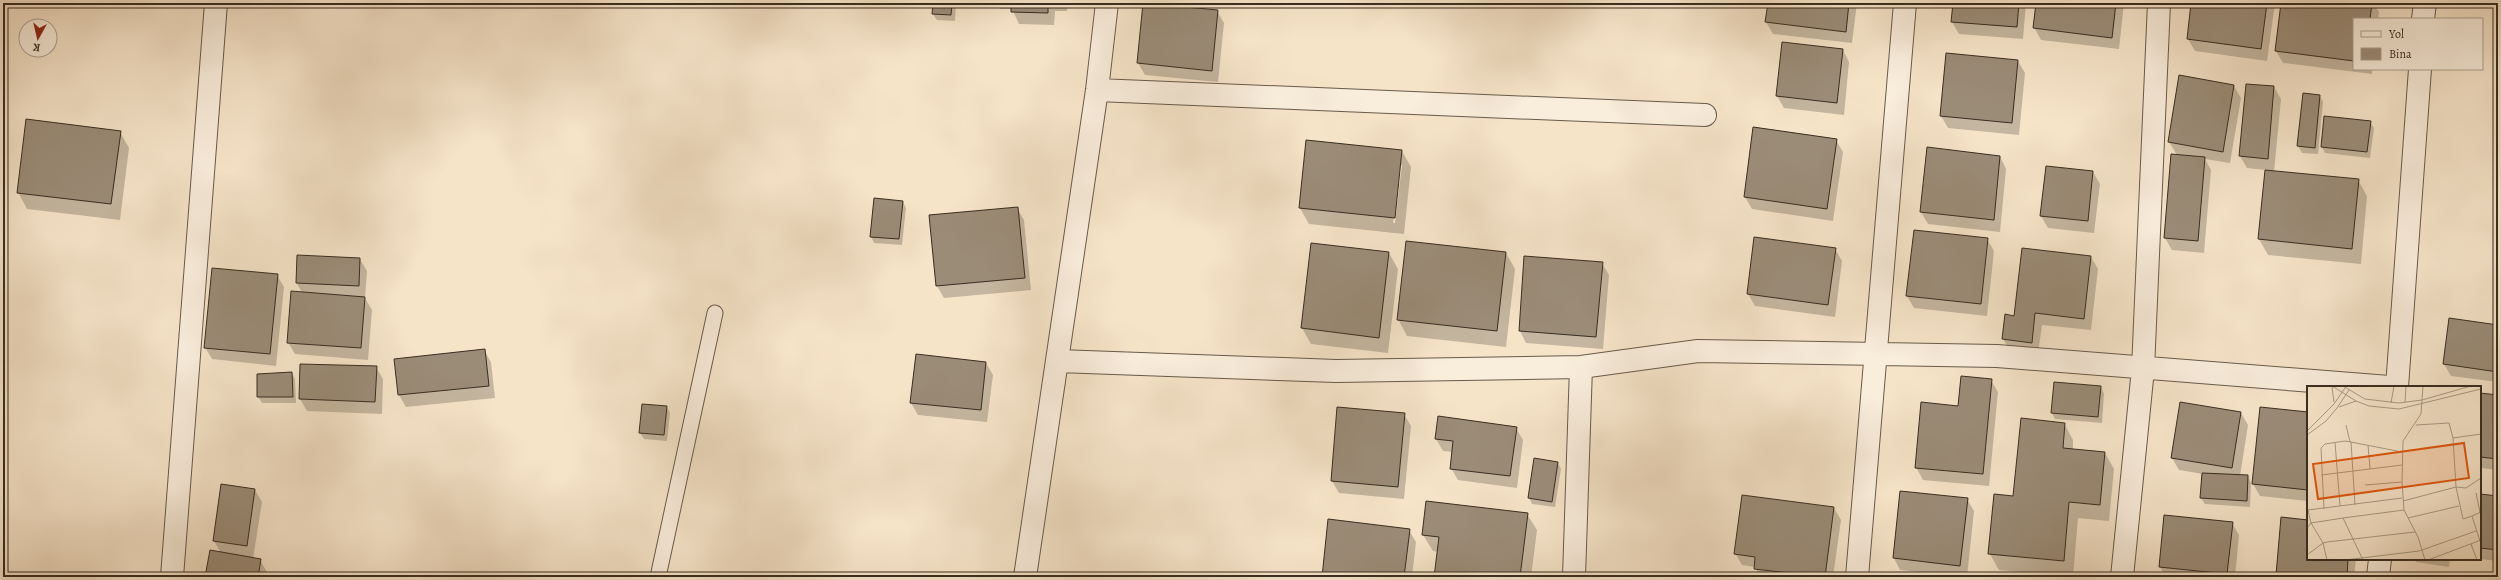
<svg xmlns="http://www.w3.org/2000/svg" width="2501" height="580" font-family="Alegreya,serif">
  <style>
    .shadow { fill: #0003; fill-rule: evenodd }
    .building { fill: #9b8c78; stroke: #382d21 }
    .lines { fill: none; stroke-linecap: round; stroke-linejoin: round }
    .service-casing { stroke: #685b4b; stroke-width: 17 }
    .minor-casing { stroke: #685b4b; stroke-width: 24 }
    .service { stroke: #f9eddc; stroke-width: 15 }
    .minor { stroke: #f9eddc; stroke-width: 22 }
    .inset-road { fill: none; stroke: #aa9b86; stroke-width: 1 }
    .view { fill: #df570d; fill-opacity: 0.15; stroke: #df570d; stroke-width: 2 }
    .inset-edge { fill: none; stroke: #382d21; stroke-width: 2 }
  </style>
  <rect width="100%" height="100%" fill="#f6e4c9"/>
  <filter id="stains"><feTurbulence type="fractalNoise" baseFrequency=".005" numOctaves="4"/><feColorMatrix values="0 0 0 0 .2 0 0 0 0 .09 0 0 0 0 .02 0 0 0 .5 -.17"/></filter>
  <radialGradient id="worn" r=".72"><stop offset=".6" stop-color="#630" stop-opacity="0"/><stop offset="1" stop-color="#630" stop-opacity=".3"/></radialGradient>
  <path class="shadow" d="M934,3H956L955,21L937,20L933,14Z
    M996,3H1067V11H1055L1054,25L1019,24L1012,9H1000Z
    M1769,3H1857L1852,43L1773,34L1766,22Z
    M1954,3H2026L2023,39L1959,34L1952,22Z
    M2037,3H2124L2119,49L2041,40L2034,27Z
    M2192,3H2275L2267,61L2195,51L2188,39Z
    M2282,3H2373L2379,12L2378,19H2354V69H2372V74L2283,63L2276,51Z
    M1217,11L1224,23L1218,82L1145,75L1138,63Z
    M1783,43L1843,50L1849,62L1844,115L1784,108L1777,96Z
    M2018,61L2025,73L2019,135L1948,128L1941,116Z
    M2180,76L2234,86L2241,98L2230,163L2205,159L2211,170L2204,253L2172,250L2165,238L2172,155H2177L2169,142Z
    M2247,85L2274,87L2281,99L2274,172L2358,180L2367,196L2361,264L2268,255L2259,239L2266,170L2247,168L2240,156Z
    M2304,94L2320,96L2323,102L2318,154L2302,153L2298,146Z
    M2370,122L2374,128L2370,158L2325,153L2322,147Z
    M1754,128L1836,140L1843,152L1833,221L1752,209L1745,197Z
    M120,132L129,148L120,220L27,209L18,192Z
    M1928,148L2000,156L2006,169L2000,232L1928,224L1921,212Z
    M1402,151L1411,167L1404,234L1309,224L1300,208ZM1400,165H1402L1395,223H1393Z
    M2093,172L2100,184L2094,233L2048,228L2041,216Z
    M903,202L906,208L902,245L874,243L871,236Z
    M1017,208L1024,220L1031,290L944,298L937,286L931,216Z
    M1987,239L1994,251L1987,316L1914,308L1907,296Z
    M1835,249L1842,261L1835,317L1755,306L1748,294Z
    M1389,253L1398,269L1388,353L1311,344L1302,328Z
    M1506,253L1515,269L1506,347L1407,336L1398,319Z
    M2091,257L2098,269L2091,330L2042,325L2038,354L2010,351L2003,339L2015,317Z
    M360,259L367,271L365,298L372,310L368,360L295,354L288,342L302,293L297,283Z
    M1602,263L1609,275L1603,349L1526,343L1520,331Z
    M277,275L284,287L276,366L212,359L205,347Z
    M2498,326V382L2451,376L2444,364Z
    M484,350L491,362L495,398L406,407L399,395L395,360Z
    M986,363L993,375L987,422L918,415L911,403Z
    M301,365L376,367L383,379L382,414L307,411L300,399Z
    M292,373L295,379L296,403H262L258,397V375Z
    M1991,380L1998,392L1989,486L1923,480L1916,467L1959,407Z
    M2101,387L2104,394L2102,423L2055,419L2052,413Z
    M2480,394L2498,396V470L2480,468Z
    M667,407L670,413L667,441L644,439L640,433Z
    M1338,408L1404,414L1411,426L1404,499L1339,493L1332,481Z
    M2241,413L2248,425L2240,476H2248L2251,483L2250,507L2205,504L2201,498L2203,474L2179,470L2172,458Z
    M2308,413V501L2260,496L2253,484Z
    M2064,423L2073,440V450L2105,453L2114,469L2109,521L2078,518L2073,577L1999,570L1990,554L2014,497Z
    M1516,428L1523,440L1517,488L1458,480L1451,468L1453,452L1443,451L1436,439Z
    M1558,463L1561,469L1555,507L1532,504L1529,497Z
    M255,490L262,502L253,559L260,560L267,572L266,577H206L221,553L214,541Z
    M1901,492L1967,499L1974,511L1967,577L1900,570L1894,558Z
    M2480,495L2498,497V561L2480,559Z
    M1834,508L1841,520L1833,577H1760L1755,567L1742,565L1735,553Z
    M1527,514L1537,530L1531,577H1435L1438,552L1433,551L1423,535Z
    M2308,521V559H2356L2354,577H2278L2277,575Z
    M2232,523L2239,535L2235,577H2166L2160,567Z
    M1409,530L1416,542L1412,577H1323Z
    M2414,559H2450L2449,567L2416,562Z"/>
  <path class="building" d="M933,3H952L951,15L932,14Z
    M1011,3H1048V13L1011,12Z
    M1143,3L1218,10L1212,71L1137,63Z
    M1768,3H1849L1846,32L1765,22Z
    M1953,3H2019L2017,27L1951,22Z
    M2036,3H2116L2112,38L2033,28Z
    M2191,3H2267L2261,49L2187,39Z
    M2281,3H2372L2370,19H2354V61L2275,51Z
    M1782,42L1843,49L1837,103L1776,96Z
    M1946,53L2018,60L2012,123L1940,116Z
    M2179,75L2234,85L2223,152L2168,142Z
    M2246,84L2274,86L2268,159L2239,156Z
    M2303,93L2320,95L2315,148L2297,146Z
    M2324,116L2371,121L2367,152L2321,147Z
    M26,119L121,131L111,204L17,193Z
    M1753,127L1837,139L1827,209L1744,197Z
    M1306,140L1402,150L1395,218L1299,208Z
    M1927,147L2000,156L1994,220L1920,212Z
    M2171,154L2205,157L2198,241L2164,238Z
    M2046,166L2093,171L2088,221L2040,216Z
    M2265,170L2359,179L2352,249L2258,239Z
    M874,198L903,201L899,239L870,237Z
    M1018,207L1025,278L936,286L929,215Z
    M1914,230L1988,238L1981,304L1906,296Z
    M1754,237L1836,248L1828,305L1747,294Z
    M1406,241L1506,252L1497,331L1397,320Z
    M1311,243L1389,252L1379,338L1301,328Z
    M2022,248L2091,256L2084,319L2035,313L2032,343L2002,339L2005,314L2014,316Z
    M297,255L360,258L359,286L296,283Z
    M1524,256L1603,262L1596,337L1519,331Z
    M212,268L278,274L270,354L204,348Z
    M291,291L365,297L361,348L287,343Z
    M2449,318L2498,325V372L2443,364Z
    M485,349L489,386L398,395L394,359Z
    M916,354L986,362L981,410L910,403Z
    M300,364L377,366L375,402L299,399Z
    M292,372L293,397H257V374Z
    M1961,376L1992,379L1983,474L1915,468L1921,402L1958,406Z
    M2054,382L2101,386L2098,417L2051,413Z
    M2480,393L2498,395V459L2480,457Z
    M2180,402L2241,412L2232,468L2171,458Z
    M642,404L667,406L664,435L639,433Z
    M1337,407L1405,413L1398,487L1331,481Z
    M2260,407L2308,412V490L2252,484Z
    M1438,416L1517,427L1510,476L1450,469L1453,441L1435,439Z
    M2021,418L2065,423L2063,448L2105,452L2100,505L2069,502L2064,561L1988,554L1994,494L2013,496Z
    M1534,458L1558,462L1552,502L1528,498Z
    M2202,473L2248,475L2247,501L2200,498Z
    M221,484L255,489L247,546L213,541Z
    M1900,491L1968,498L1960,566L1893,558Z
    M2480,494L2498,496V550L2480,548Z
    M1742,495L1834,507L1825,577L1754,569L1755,557L1734,554Z
    M1426,501L1528,513L1520,577H1434L1439,537L1422,535Z
    M2164,515L2233,522L2227,574L2159,567Z
    M2281,517L2308,520V559H2348L2347,577L2276,575Z
    M1328,519L1410,529L1404,577H1322Z
    M210,550L261,559L258,577H205Z"/>
  <g class="lines">
    <g class="service-casing">
      <path id="service" d="M658,577L715,313"/>
    </g>
    <g class="minor-casing">
      <path id="minor" d="M2423,19L2425,3
        M1097,90L1705,115
        M1058,361L1336,371L1581,367L1698,351L1997,356L2389,387
        M2397,387L2420,69
        M172,577L216,3
        M1025,577L1097,90L1107,3
        M1574,577L1581,367
        M1857,577L1905,3
        M2122,577L2143,369L2159,3
        M2378,577L2380,559"/>
    </g>
    <use href="#service" class="service"/>
    <use href="#minor" class="minor"/>
  </g>
  <g transform="translate(2307 386)">
    <rect width="174" height="174" fill="#f6e4c9"/>
    <path class="inset-road" d="M25,0L49,15L62,20L92,23L174,3M36,0L58,13L92,17L115,14L164,0M116,0L114,28L96,55L95,96L97,124L111,151L118,174M25,1L27,16M98,16L99,0M84,17L87,0M27,18L38,2M32,21L49,15M30,22L42,4M39,39L43,56M109,39L142,37L146,52L174,48M0,45L27,18M0,49L19,35L30,22M146,52L149,101L159,102L174,92M28,56L33,120M44,56L95,66M61,59L63,83M14,89L95,79M58,99L95,96M169,107L173,126M96,115L149,101L156,133L165,130M17,123L14,62L18,58L38,55L44,56L48,119M101,132L152,120M0,142L4,137L36,132M173,155L165,130L174,126M164,158L170,174M0,169L16,157L4,137L1,124L95,112M20,174L16,157L20,156L108,146M38,174L112,165L169,145M56,174L36,132L97,124M121,174L174,154"/>
    <path class="view" d="M157,57L162,92L11,113L6,78Z"/>
    <rect width="174" height="174" class="inset-edge"/>
  </g>
  <rect width="2501" height="580" fill="none" stroke="#f6e4c9" stroke-width="16"/>
  <rect x="4" y="4" width="2493" height="572" fill="none" stroke="#382d21" stroke-width="2"/>
  <rect x="8" y="8" width="2485" height="564" fill="none" stroke="#382d21"/>
  <rect x="2353" y="18" width="130" height="52" fill="#f9eddc" stroke="#aca091"/>
  <rect x="2361" y="31" width="20" height="6" fill="#f9eddc" stroke="#aca091"/>
  <text x="2389" y="38" font-size="12" fill="#382d21">Yol</text>
  <rect x="2361" y="48" width="20" height="12" fill="#9b8c78" stroke="#aca091"/>
  <text x="2389" y="58" font-size="12" fill="#382d21">Bina</text>
  <g transform="translate(38 38) rotate(188)"><circle r="19" fill="#f9eddc" stroke="#aca091"/>
  <path d="M0-3L7 15L0 10L-7 15Z" fill="#8f2418"/>
  <text y="-6" font-size="11" font-weight="bold" text-anchor="middle" fill="#382d21">K</text>
  </g>
  <rect width="100%" height="100%" filter="url(#stains)"/>
  <rect width="100%" height="100%" fill="url(#worn)"/>
</svg>
